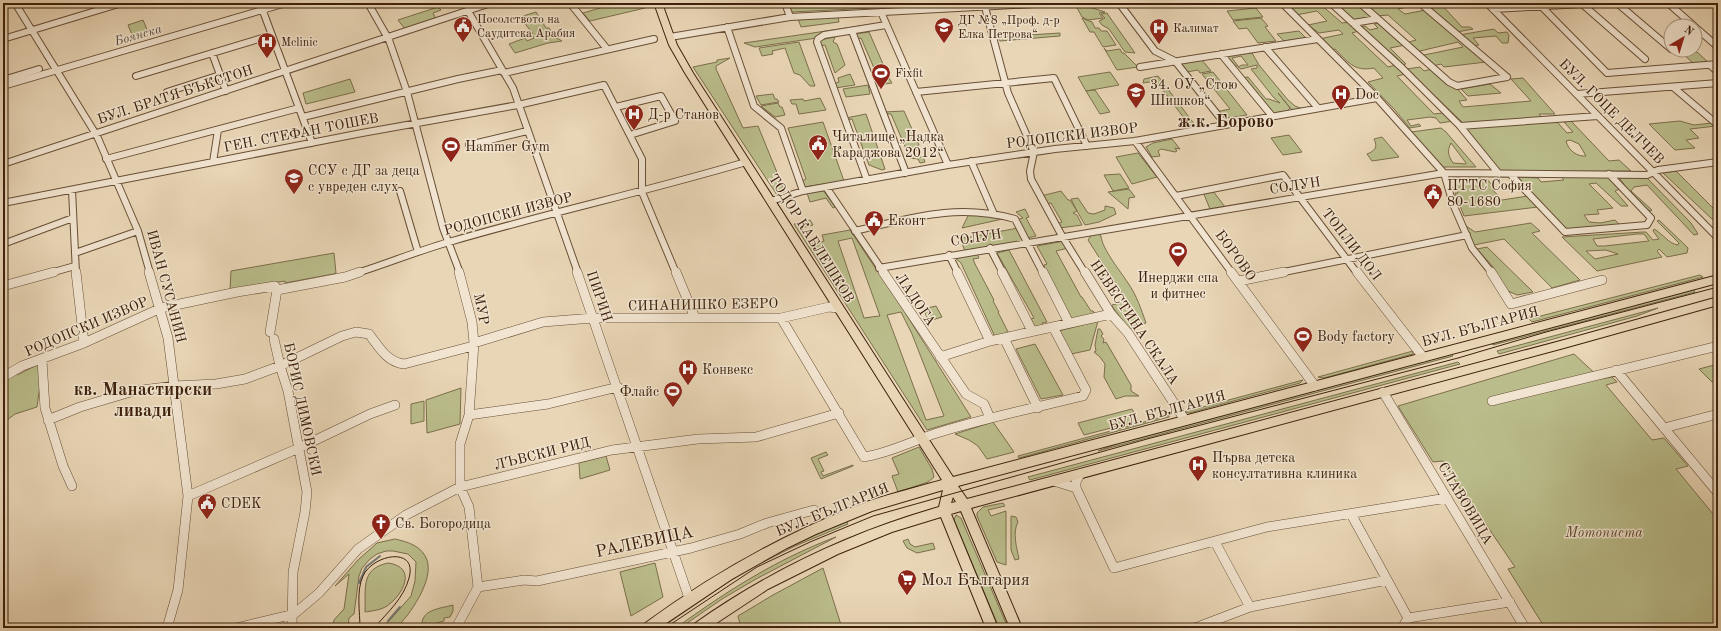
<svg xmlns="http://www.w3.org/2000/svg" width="1721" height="631" font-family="'Old Standard TT',serif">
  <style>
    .green { fill: #babd8b; stroke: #7c6e4b; fill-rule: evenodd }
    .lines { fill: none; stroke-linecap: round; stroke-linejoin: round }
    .stream { stroke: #767a73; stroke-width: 2 }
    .minor-far1-casing { stroke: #684e36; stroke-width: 8 }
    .minor-casing { stroke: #684e36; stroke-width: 10 }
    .major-casing { stroke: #3d200b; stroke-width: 2 }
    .minor-far1 { stroke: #f1e4d0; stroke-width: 6 }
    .minor { stroke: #f1e4d0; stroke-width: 9 }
    .major { fill: #e9d6b6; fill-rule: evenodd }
    .tram { stroke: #3d200b; stroke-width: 1 }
    .labels { text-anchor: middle; stroke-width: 3; stroke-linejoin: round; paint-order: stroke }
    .far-poi-label { font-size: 12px; fill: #3d200b; stroke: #f1e4d0; text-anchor: start }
    .far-water-label { font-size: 13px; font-style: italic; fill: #5a4d3f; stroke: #f1e4d0 }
    .poi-label { font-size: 14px; fill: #3d200b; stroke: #f1e4d0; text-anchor: start }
    .street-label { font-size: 14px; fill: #3d200b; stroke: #f1e4d0 }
    .park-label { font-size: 14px; font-style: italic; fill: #5c472b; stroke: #f1e4d0 }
    .near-street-label { font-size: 17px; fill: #3d200b; stroke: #f1e4d0 }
    .near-poi-label { font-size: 17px; fill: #3d200b; stroke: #f1e4d0; text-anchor: start }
    .district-label { font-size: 18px; font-weight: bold; fill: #3d200b; stroke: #f1e4d0 }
  </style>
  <rect width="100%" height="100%" fill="#e9d6b6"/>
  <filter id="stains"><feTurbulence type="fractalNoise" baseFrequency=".005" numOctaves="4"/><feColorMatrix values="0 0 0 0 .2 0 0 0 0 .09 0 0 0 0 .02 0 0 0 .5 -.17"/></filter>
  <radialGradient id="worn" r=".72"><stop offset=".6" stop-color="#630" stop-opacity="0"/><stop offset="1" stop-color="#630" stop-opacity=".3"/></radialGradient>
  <path class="green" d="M598,3H644L645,8L590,21L583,13L600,8Z
    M786,3H799L800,7L818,5V3H840V5L849,3H933L893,7L791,12Z
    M1285,3H1300L1304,6L1312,3H1319L1342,23L1350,22L1359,31L1352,33L1388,67L1396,65L1406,74L1397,76L1434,114L1443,113L1454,121L1440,123L1436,118L1430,117L1407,120L1411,126L1419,124L1421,126L1410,128L1394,109L1368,82L1383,78L1374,68C1354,72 1348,62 1335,49L1331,50L1319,39L1343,34L1339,30L1319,33L1308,25L1327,21L1317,11L1296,15Z
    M1333,3H1358L1373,17L1353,21Z
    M1362,3H1418L1420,4L1398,9L1405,14L1426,10L1486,62L1444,67L1441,64L1433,66L1406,43L1416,40L1388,15L1377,16ZM1458,42L1463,47L1424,55L1420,51Z
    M1421,3H1440L1462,27H1470L1473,29L1457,32Z
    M1083,5L1105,12L1099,13L1103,18L1088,20L1082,17L1076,6Z
    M438,7L441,10L433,13L435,17L434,19L405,29L398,20Z
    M1256,8L1263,17L1233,20L1227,11Z
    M536,12L546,28H549L555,37L562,41L548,43L515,53L509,44L525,38L527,41L534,38L532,35L533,34L520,17Z
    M1107,13L1109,16L1135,53L1125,52L1109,29L1102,25L1099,21L1105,18L1101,14Z
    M838,17L839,22L801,27L798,19Z
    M1082,18L1092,22L1095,28H1099L1101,31H1107L1116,45L1103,47L1094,32H1090Z
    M1261,18L1268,26L1265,27L1276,41L1258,43L1247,28L1239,29L1233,21Z
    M143,20L148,32L133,37L128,25Z
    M1380,23L1405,45L1390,48L1406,64L1401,65L1395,60L1398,59L1360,27L1365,26L1370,30L1378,28L1374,24Z
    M874,24L876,27L817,38L755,47L744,43Z
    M1494,29L1498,33L1507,32L1509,35L1508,43H1502L1496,36L1473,38L1479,45L1473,46L1459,35Z
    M1299,31L1306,38L1284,41L1277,34Z
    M869,32L890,80L892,83L877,85V82L873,83L871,76L877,75L861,38L856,39L855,34Z
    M1060,33V36L1000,41L998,37Z
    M835,37L833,42L837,44L845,65L835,73L825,45L820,46V40Z
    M799,42L815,86H810L800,75L794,73L785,48L772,51L773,54L762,56L759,48Z
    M1104,48L1107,51L1120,49L1122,53H1124L1138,67L1117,70Z
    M1697,52L1708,62L1693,63L1682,53Z
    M1252,53L1259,65L1288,100L1295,106L1303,109L1292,110L1278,93L1290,108L1285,113L1280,112L1274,113L1241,78L1248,77L1266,99H1269L1280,103L1274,98L1251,69L1257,68V65L1241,69L1238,67L1242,65H1248L1241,56L1232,58L1238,66C1231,66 1228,60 1224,55Z
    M730,58L716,66V69L743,128L758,126L785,192L777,195L693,67L717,62V60Z
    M1202,60L1211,71L1200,73L1198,70L1187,72L1180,64Z
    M1420,67L1424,71L1432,69L1455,86L1467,100L1459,101L1463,107L1531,101L1511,79L1523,78L1555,114H1539L1542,118L1463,123L1407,69Z
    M1110,72L1119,85L1086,91L1078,77Z
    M1213,72L1247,115L1222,119L1216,112L1230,109L1202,74Z
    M850,74L855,85L835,88L833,84L839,82L838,78Z
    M1158,76L1195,125L1190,126L1156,81L1143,83L1144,79Z
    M350,79L355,92L306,104L303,93Z
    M1490,84L1501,93L1468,96L1461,89Z
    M868,85L870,94L846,97L843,89Z
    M1095,90L1110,112L1100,114L1086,91Z
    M773,94L775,99H777L779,102L761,105L756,96Z
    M820,98L826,110L799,114L796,104H792L790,100L803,99L804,101Z
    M778,103L780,107H782L785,115L775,117L761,106Z
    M904,111L919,145L915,147L917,150L915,151V156L923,157L925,162L920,163L918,159L910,158L891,114H885L884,112Z
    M866,114L885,169L882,170L869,165L852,119L846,120V118Z
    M1571,121L1609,161L1619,160L1631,171L1500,172L1464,127L1557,122L1567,133L1573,132L1564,122ZM1570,140L1579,144L1586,156C1577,157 1568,150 1566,141Z
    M1680,121L1694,125L1712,123L1716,126L1690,129L1699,138L1686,140L1695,148L1675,150L1649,124Z
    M823,122L844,181L804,187L802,181L806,179L788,128Z
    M1441,128L1446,132L1476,167H1441L1411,132ZM1451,143L1466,163V164L1453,163C1448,155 1447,151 1451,143Z
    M1289,135L1302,152L1283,155L1271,138Z
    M1382,137L1399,157L1372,161L1367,154C1375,151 1378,147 1374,139Z
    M1172,139L1180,149L1175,148L1177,151L1175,152L1161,149L1158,151L1160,156L1152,157L1146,147L1153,143Z
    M1138,153L1157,177L1132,184L1116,157Z
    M1676,171L1718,213V222L1712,219L1663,173Z
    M1120,174L1129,188L1113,191L1104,175Z
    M1453,176L1467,180L1470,176H1484L1495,188L1492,189L1502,200L1528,196L1538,207L1464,216L1455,193H1458Z
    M1516,177L1538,178L1541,182L1564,180L1561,177H1609L1620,189L1615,191L1628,206H1621L1596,183L1589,184L1613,208L1597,210L1599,214L1584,215L1589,222L1600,223L1615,220L1621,226L1565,230Z
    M1646,177L1691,223L1698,234L1694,235L1647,185L1634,187L1631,191L1652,210L1651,211L1648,210L1623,186L1624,184L1619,178Z
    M1129,189L1135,197L1129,198L1128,209L1108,192Z
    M823,190L835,207L833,208L826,198L810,202L807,193Z
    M1061,191L1068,200H1070L1077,211L1071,199L1078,198L1088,213L1094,214L1105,210V206L1114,208L1116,214L1099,222L1085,225L1077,211L1073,213L1077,215L1082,225L1060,228L1056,224L1062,222L1051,203L1046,204L1041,196Z
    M1213,191L1225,207L1210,209L1203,192Z
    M1025,209L1029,217L1026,218L1036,236L1027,238L1016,220L1023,218L1016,212Z
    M971,210L1007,218L962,228Z
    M810,220L813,225L801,228L812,244L824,241L822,235L850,230L904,311L971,417L927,430L794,224ZM852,238L880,316H879L864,318L838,241ZM901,312L912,334L944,416L926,420L887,315Z
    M1659,220L1688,248L1687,253L1667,257L1659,249L1657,251L1662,257L1597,271L1562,237L1643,232H1646L1653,240L1659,239L1653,231L1654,229C1663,234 1669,244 1678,245L1679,243L1657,221ZM1637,234H1644L1649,241L1605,246H1597L1593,239ZM1606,250L1618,254L1595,259L1586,251Z
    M1531,223L1540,231L1532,233L1580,280L1552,288L1504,239L1474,245L1466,226L1475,232Z
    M1018,228L1025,241L965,251L959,236H962L965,238Z
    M1097,233L1101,236C1102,249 1121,272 1128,283C1137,296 1141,309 1146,323L1134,326V328L1129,329L1112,306V305L1127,301L1088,240L1092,234Z
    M1064,241L1068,248L1056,251L1081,297H1082L1091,311H1093L1096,317L1069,323L1045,270L1044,265L1047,264L1037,246Z
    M1487,247L1533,292L1517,295L1506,290L1498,279L1494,268L1477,249Z
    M1009,250L1047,322L1042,323L1045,328L1033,330L1028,320L1034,318L997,253Z
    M334,253L336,273L333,274L285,283V281L230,290L231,271Z
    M977,254L979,258L973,259L975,264L994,300L993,301L999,312H998L1008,332L1011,334L996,339L961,263L955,258Z
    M1700,275L1703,277L1532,322L1529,319Z
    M1693,289L1695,292L1493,345L1491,343Z
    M936,306L942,317L929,321L923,309Z
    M1658,308L1637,316L1499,354L1497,351Z
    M1098,321L1090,350L1071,354L1059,331Z
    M1098,329H1100L1103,334L1101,336L1104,339L1103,343L1106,342L1131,385V391L1139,396H1125L1116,399L1104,377L1105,364L1100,357L1094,352L1096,351L1095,345Z
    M1035,344L1063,395L1041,399L1016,349Z
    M1413,351V354L1324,378L1318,377Z
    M1451,354L1453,356L1098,451L1122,442Z
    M1574,354L1601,379L1612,377L1617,382L1606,385L1652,440L1664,438L1688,466L1676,469L1718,520V628H1545L1508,569L1515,567L1483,520L1472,508L1443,461L1433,462L1398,406Z
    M1458,362L1460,364L1030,480L1028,477Z
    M39,364L40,385L37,407L15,414L3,423V379L14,372L17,375Z
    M1718,364V381L1712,382L1699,369Z
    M1303,380L1300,383L1189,413L1184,412Z
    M461,388L460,424L427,433L426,400Z
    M424,401V421L411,424V404Z
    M1132,409L1138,421L1084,435L1078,423Z
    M1170,415L1169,417L1019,458L1018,456Z
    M993,422L1014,452L987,459L978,446L969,440L955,434Z
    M919,447L932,469L934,477L928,482L898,492L892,476L899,474L892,458Z
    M826,452L828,455L818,459L824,471L821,472L823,476L853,465V466L821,479L811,458Z
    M606,456L610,470L580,479L579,463Z
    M1003,503L1005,506L988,510L991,516L1006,511V565L997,562L977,516V513L983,507Z
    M956,515L961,518L1008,628H999L954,520Z
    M1011,516L1016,517L1018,522C1012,533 1017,548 1019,559L1015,560L1011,550Z
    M846,520L848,524L795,546L763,562L730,581L661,628H656L692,602L793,543Z
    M836,537L756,579L722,599L680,628H676C725,592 779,558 836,537Z
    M395,539C408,542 422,546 427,560C434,580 410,615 396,628H380L390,620L411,596L415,581L416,562L408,554L393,551H386L377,554L370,559L362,568L359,576L354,614L349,618L348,628H332L334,620L344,609L349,574L335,586L358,560L377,543Z
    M908,539L910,544L915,547L933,543L935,549L917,553L907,548L903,541Z
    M388,563C418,567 403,595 387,606C381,610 372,611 365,612C366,589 360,569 388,563Z
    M655,563L663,597L631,616L620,572Z
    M823,568L842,628H741L738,616L773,595Z
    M453,605V611L450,617L444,618V621L426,626V623L422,624C422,609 443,608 453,605Z"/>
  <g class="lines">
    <path class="stream" d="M359,583L366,567L380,556
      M388,621L400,607"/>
    <g class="minor-far1-casing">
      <path id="minor-far1" d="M15,3L97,136L138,231L150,273
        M260,3L312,143
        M368,3L389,40L407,92L443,228L460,273
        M570,3L607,49
        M785,3L790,17
        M987,3L986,11L1008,93L1034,152
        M1119,3L1155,51L1175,61L1225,124
        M1282,3L1377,98L1444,173L1453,204L1472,248L1492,273
        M1331,3L1402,68L1460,126L1499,174
        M1360,3L1449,82L1457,86L1507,77
        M1420,3L1507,77
        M1487,3L1718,238
        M1581,3L1645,59
        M1617,3L1671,49
        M1668,3L1694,26
        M1541,6L1607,73L1718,64
        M1493,9L1600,3
        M468,11L513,88L578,273
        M881,12L948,165
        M1353,23L1377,19
        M727,27L754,106L781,128L803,191
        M1695,27L1718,47
        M852,31L906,173
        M670,37L790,17L1052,3
        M3,39L122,3
        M1265,47L1318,108
        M212,53L226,91
        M1221,54L1272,116
        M1710,65L1718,72
        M1140,67L1318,39
        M504,73L654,39
        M136,76L272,35
        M3,80L39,69
        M3,86L286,3
        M1673,87L1718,125
        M167,92L220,75
        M916,92L1054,78L1087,146
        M1577,94L1718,83
        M616,107L661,96L675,121L630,135
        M303,117L458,79L502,70
        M1460,126L1598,116
        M1135,141L1232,273
        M469,145L527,131
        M1034,152L1030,171L1031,179L1062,236L1085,273
        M106,159L299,108
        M971,161L993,212
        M213,162L218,130
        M3,164L491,3
        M1510,174L1565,232L1647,225L1651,218L1609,174
        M867,180L817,42L818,39L824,35L886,25
        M826,187L884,273
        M72,190L76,273
        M400,191L418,252
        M1176,196L1283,175L1357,273
        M771,201L803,191L948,165L1055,149L1135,141L1377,98
        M3,203L362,133L518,105L604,85L642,159V192L676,273
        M855,231C912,218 956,203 1015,219L1043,273
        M3,244L73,218
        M990,248L1003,273
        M75,253L138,231
        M949,255L958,273
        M879,268L1444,173L1647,175L1658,170L1718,162
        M50,273L75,266
        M357,273C388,263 418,251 449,242C548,213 648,191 746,162
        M1279,273L1467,235"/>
    </g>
    <g class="minor-casing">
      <path id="minor" d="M76,272L84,343
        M149,272L168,338L188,496L178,590L167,628
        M577,272L689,598
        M676,272L695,318
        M883,272L966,394L984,404L990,418
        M957,272L990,341
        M1002,272L1032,331
        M1043,272L1069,323
        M1085,272L1111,314L1128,333L1185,420
        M1231,272L1315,386
        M1357,272L1423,357
        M1491,272L1511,304L1602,280
        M1239,281L1284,272
        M3,286L54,272
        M277,290L345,277L360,272
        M781,318L864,457C890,453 912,441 937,433C985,418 1034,408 1083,396L1086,390L1053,327
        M1004,338L1038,408
        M274,339L280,366L288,391L307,492L305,512L293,572L292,628
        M474,343L543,322L593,318H781L829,307L838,308
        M940,357L990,341L1111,314
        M42,360L45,408L63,466L72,486
        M1616,370L1718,493
        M3,377L22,366L84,343L161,308L237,292L275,286L277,290L270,332
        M1383,392L1525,628
        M1492,401L1718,346
        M469,415L548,404L618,387
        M48,420L80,407L134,391L174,386L216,384L245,379L280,366L342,336L356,332L369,334C379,347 387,362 404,364L473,346
        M1664,428L1718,414
        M1080,474L1076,482V488L1114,568L1267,527L1447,498
        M1054,481L1076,488
        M188,496L299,448L370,414L395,405
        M1351,514L1408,618
        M1215,542L1250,607
        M478,587L524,580L537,581L691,548L740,534L767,523L814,510
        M1408,618L1510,602
        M236,628L294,614L319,593L358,549L406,515L460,487L612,450L698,439L756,437L839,413
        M456,628L478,587L469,507L460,487V444L469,415L474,343L472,322L459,272
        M1195,628L1250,607L1387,580
        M1402,628L1408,618"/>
    </g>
    <g class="major-casing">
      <path id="major" d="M654,3H662L677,45L693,73L953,477L1718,275V283L958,486L967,499L1564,340L1718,297V305L1564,348L971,508L1022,628H1010L961,511L951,514L998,628H986L941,517L892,532L838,554L768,589L709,628H692L694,624C769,571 851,532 939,507L943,490L872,511L816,534L787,548L732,579L659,628H642L644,624C714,573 788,531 869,501C893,493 918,487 942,480L685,73L669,45ZM953,497L956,502L951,503Z"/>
    </g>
    <use href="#minor-far1" class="minor-far1"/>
    <use href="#minor" class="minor"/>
    <use href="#major" class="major"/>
    <path class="tram" d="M360,628C360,612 356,591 363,576C373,554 418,546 409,578C404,598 387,613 374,628
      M665,628L757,567L810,542L873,516L1147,439L1458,358L1546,332L1718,287"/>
  </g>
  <defs>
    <g id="civic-pin" transform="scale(1)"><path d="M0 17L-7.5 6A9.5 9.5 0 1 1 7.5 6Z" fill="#8f2418" stroke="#f1e4d0"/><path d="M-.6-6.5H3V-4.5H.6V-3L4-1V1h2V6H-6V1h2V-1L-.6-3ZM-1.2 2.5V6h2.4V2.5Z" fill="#fff"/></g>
    <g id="school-pin" transform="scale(1)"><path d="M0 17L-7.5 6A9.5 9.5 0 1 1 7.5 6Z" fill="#8f2418" stroke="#f1e4d0"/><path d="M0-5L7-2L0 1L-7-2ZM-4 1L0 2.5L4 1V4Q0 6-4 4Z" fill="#fff"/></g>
    <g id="hospital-pin" transform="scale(1)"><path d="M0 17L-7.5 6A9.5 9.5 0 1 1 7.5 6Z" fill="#8f2418" stroke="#f1e4d0"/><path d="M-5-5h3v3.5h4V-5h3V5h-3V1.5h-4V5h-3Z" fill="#fff"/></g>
    <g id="stadium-pin" transform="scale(1)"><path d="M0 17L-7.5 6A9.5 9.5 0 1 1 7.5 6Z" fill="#8f2418" stroke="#f1e4d0"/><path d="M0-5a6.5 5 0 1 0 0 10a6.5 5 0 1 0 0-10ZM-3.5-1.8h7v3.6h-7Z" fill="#fff"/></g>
    <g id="church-pin" transform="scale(1)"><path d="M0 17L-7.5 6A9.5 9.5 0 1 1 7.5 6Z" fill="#8f2418" stroke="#f1e4d0"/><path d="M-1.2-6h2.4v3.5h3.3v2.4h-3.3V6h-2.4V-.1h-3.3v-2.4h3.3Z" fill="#fff"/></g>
    <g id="supermarket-pin" transform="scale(1)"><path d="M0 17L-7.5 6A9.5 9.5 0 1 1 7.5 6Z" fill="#8f2418" stroke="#f1e4d0"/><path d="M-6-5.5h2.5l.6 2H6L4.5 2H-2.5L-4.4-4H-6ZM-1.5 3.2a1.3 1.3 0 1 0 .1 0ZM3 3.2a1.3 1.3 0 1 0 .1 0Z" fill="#fff"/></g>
  </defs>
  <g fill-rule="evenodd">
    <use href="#civic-pin" x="463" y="26"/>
    <use href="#school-pin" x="944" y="27"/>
    <use href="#hospital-pin" x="1159" y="28"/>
    <use href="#hospital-pin" x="267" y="42"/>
    <use href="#stadium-pin" x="881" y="73"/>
    <use href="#school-pin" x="1136" y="92"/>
    <use href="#hospital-pin" x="1341" y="94"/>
    <use href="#hospital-pin" x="634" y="114"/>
    <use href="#civic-pin" x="818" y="144"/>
    <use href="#stadium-pin" x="451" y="146"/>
    <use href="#school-pin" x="294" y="178"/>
    <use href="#civic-pin" x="1433" y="193"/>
    <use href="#civic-pin" x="874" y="220"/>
    <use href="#stadium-pin" x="1178" y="251"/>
    <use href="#stadium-pin" x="1303" y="336"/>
    <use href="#hospital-pin" x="688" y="369"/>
    <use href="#stadium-pin" x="673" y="391"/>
    <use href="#hospital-pin" x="1198" y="465"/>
    <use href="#civic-pin" x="207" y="503"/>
    <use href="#church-pin" x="381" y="523"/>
    <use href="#supermarket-pin" x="907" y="579"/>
  </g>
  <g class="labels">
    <g class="far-poi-label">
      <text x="477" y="23">Посолството на<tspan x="477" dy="14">Саудитска Арабия</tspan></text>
      <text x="958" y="24">ДГ №8 „Проф. д-р<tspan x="958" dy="14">Елка Петрова“</tspan></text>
      <text x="1173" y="32">Калимат</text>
      <text x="281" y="46">Mclinic</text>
      <text x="895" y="77">Fixfit</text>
    </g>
    <g class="far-water-label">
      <text transform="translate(138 34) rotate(-16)" y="5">Боянска</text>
    </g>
    <g class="poi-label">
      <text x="1150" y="89">34. ОУ „Стою<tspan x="1150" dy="16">Шишков“</tspan></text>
      <text x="1355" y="99">Doc</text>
      <text x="648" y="119">Д-р Станов</text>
      <text x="832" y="141">Читалище „Надка<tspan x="832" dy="16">Караджова 2012“</tspan></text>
      <text x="465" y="151">Hammer Gym</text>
      <text x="308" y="175">ССУ с ДГ за деца<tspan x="308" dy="16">с увреден слух</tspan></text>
      <text x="1447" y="190">ПТТС София<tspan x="1447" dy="16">80-1680</tspan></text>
      <text x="888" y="225">Еконт</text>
      <text x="1178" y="282" text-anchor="middle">Инерджи спа<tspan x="1178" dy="16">и фитнес</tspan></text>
      <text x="1317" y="341">Body factory</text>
      <text x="702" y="374">Конвекс</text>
      <text x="659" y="396" text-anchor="end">Флайс</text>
      <text x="1212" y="462">Първа детска<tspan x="1212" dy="16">консултативна клиника</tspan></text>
      <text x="221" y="508">CDEK</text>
      <text x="395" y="528">Св. Богородица</text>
    </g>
    <g class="street-label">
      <text transform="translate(175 94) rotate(-18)" y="5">БУЛ. БРАТЯ БЪКСТОН</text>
      <text transform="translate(1612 111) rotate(45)" y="5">БУЛ. ГОЦЕ ДЕЛЧЕВ</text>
      <text transform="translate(301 132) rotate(-11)" y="5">ГЕН. СТЕФАН ТОШЕВ</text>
      <text transform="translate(1072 135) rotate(-7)" y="5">РОДОПСКИ ИЗВОР</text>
      <text transform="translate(1295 185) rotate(-9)" y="5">СОЛУН</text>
      <text transform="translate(508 213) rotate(-15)" y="5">РОДОПСКИ ИЗВОР</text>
      <text transform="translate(976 237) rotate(-9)" y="5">СОЛУН</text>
      <text transform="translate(812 238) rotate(58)" y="5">ТОДОР КАБЛЕШКОВ</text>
      <text transform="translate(1352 244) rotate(52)" y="5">ТОПЛИ ДОЛ</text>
      <text transform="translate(1236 255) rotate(54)" y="5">БОРОВО</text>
      <text transform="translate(167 286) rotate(75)" y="5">ИВАН СУСАНИН</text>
      <text transform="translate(600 296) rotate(71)" y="5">ПИРИН</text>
      <text transform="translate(916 299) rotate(56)" y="5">ЛАДОГА</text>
      <text transform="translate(703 304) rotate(-1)" y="5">СИНАНИШКО ЕЗЕРО</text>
      <text transform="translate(482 309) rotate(79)" y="5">МУР</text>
      <text transform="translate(1135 322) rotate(56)" y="5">НЕВЕСТИНА СКАЛА</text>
      <text transform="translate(86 326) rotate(-23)" y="5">РОДОПСКИ ИЗВОР</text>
      <text transform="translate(1480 326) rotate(-15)" y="5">БУЛ. БЪЛГАРИЯ</text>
      <text transform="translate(303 409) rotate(78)" y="5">БОРИС ДИМОВСКИ</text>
      <text transform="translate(1167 410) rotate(-15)" y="5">БУЛ. БЪЛГАРИЯ</text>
      <text transform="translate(542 453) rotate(-14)" y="5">ЛЪВСКИ РИД</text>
      <text transform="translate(1466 503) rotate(59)" y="5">СЛАВОВИЦА</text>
      <text transform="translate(832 509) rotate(-22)" y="5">БУЛ. БЪЛГАРИЯ</text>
    </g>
    <g class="park-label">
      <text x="1604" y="537">Мотописта</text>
    </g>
    <g class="near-street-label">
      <text transform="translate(644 541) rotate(-12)" y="6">РАЛЕВИЦА</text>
    </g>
    <g class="near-poi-label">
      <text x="921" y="585">Мол България</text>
    </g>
    <g class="district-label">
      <text x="1226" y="127">ж.к. Борово</text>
      <text x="143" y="395">кв. Манастирски<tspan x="143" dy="21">ливади</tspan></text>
    </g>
  </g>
  <rect width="1721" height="631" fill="none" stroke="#e9d6b6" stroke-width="16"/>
  <rect x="4" y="4" width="1713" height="623" fill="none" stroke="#3d200b" stroke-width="2"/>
  <rect x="8" y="8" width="1705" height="615" fill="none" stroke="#3d200b"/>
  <g transform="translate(1683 38) rotate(38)"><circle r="19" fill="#f1e4d0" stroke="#a99681"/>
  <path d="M0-3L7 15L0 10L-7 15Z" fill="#8f2418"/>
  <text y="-6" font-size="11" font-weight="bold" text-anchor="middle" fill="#3d200b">N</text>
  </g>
  <rect width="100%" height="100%" filter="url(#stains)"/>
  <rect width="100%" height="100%" fill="url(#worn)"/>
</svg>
